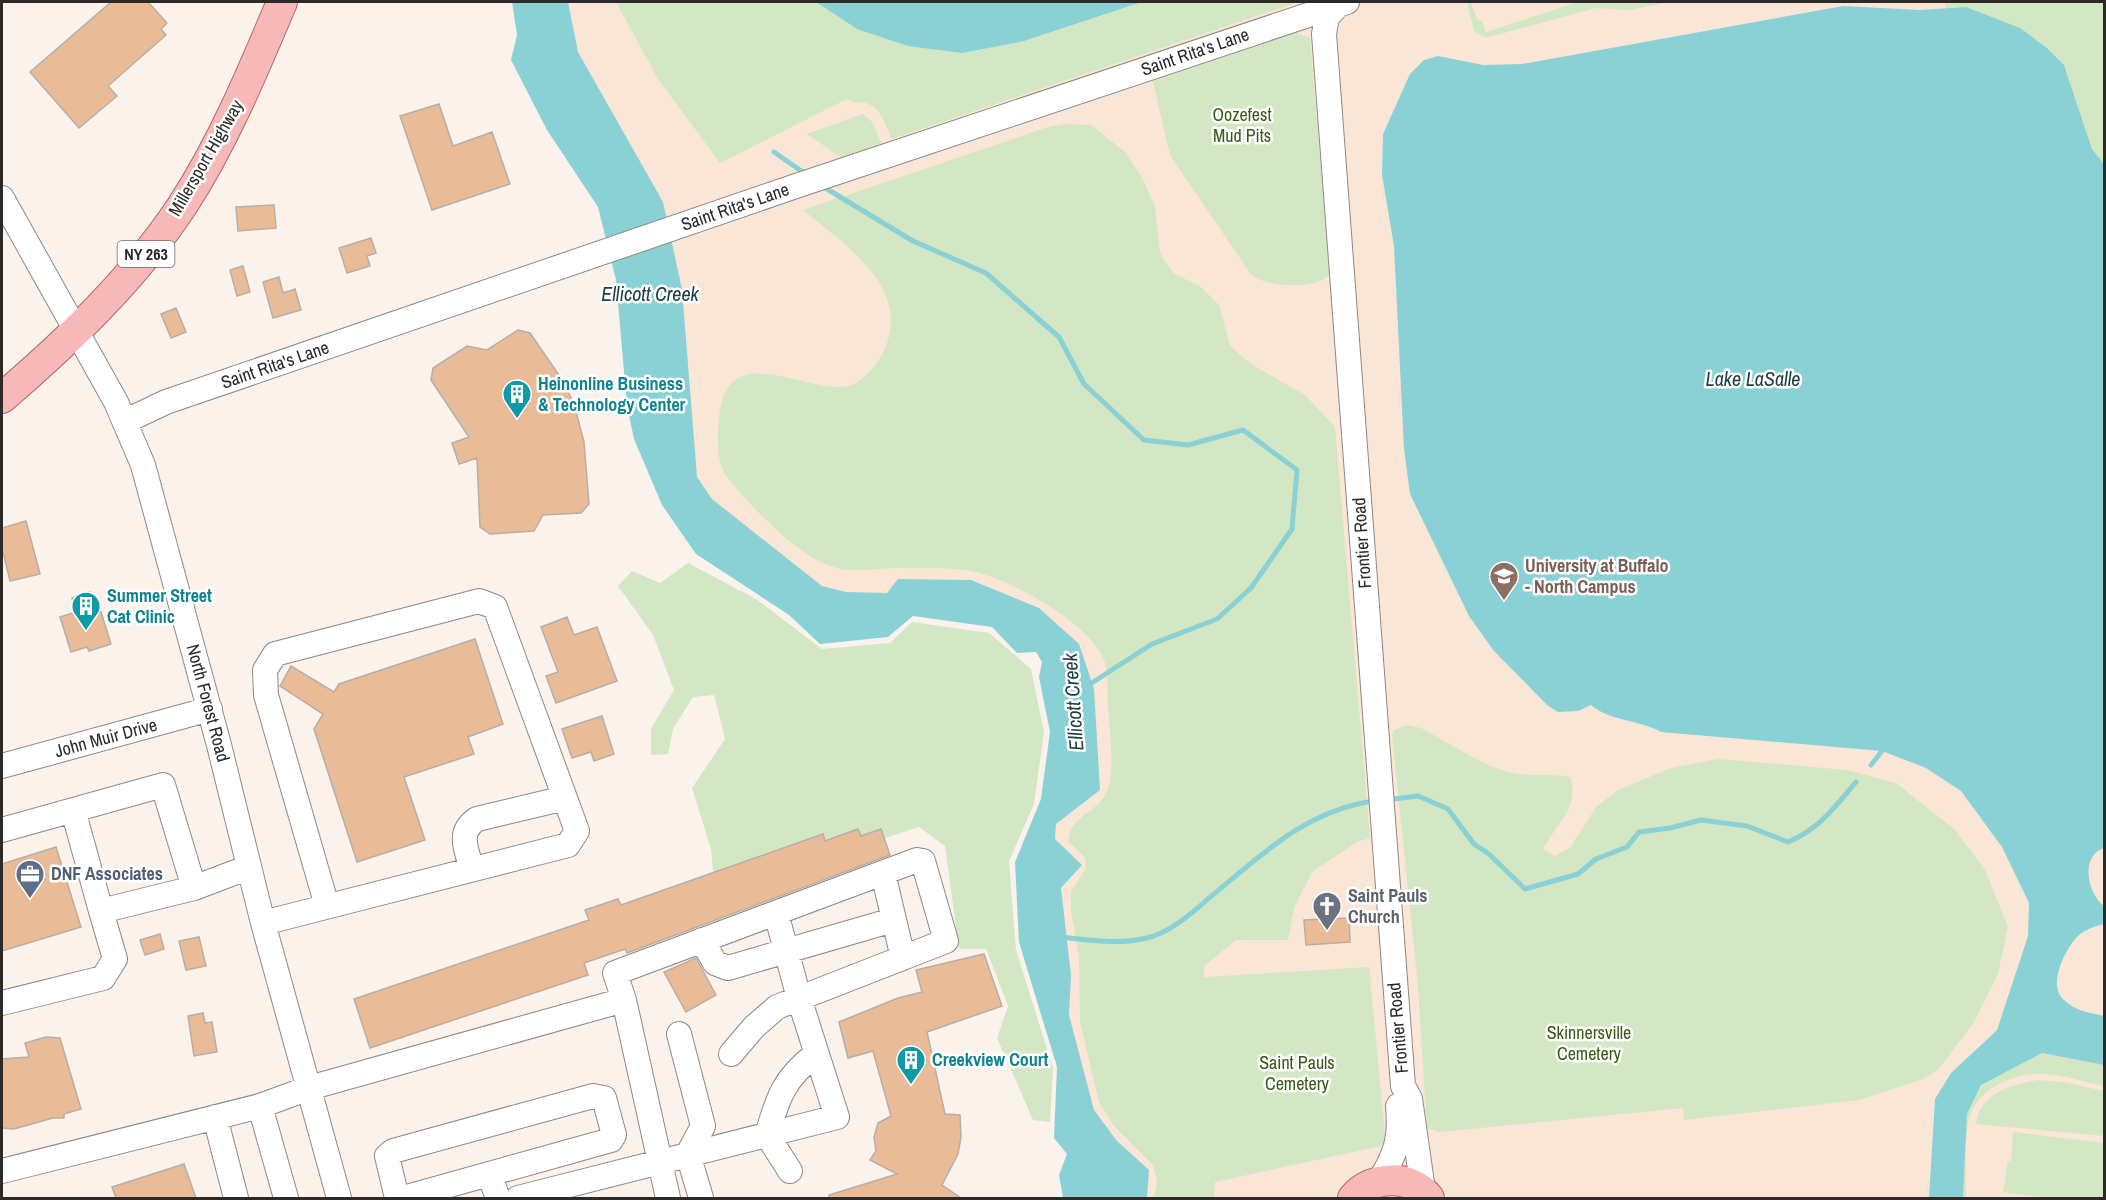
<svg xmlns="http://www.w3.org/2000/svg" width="2106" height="1200" font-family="'Archivo Narrow',sans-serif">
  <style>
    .education { fill: #fae6d7 }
    .green { fill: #d3e7c4 }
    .water { fill: #8ad1d6 }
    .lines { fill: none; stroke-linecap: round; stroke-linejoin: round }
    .stream { stroke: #8ad1d6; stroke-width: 5 }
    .building { fill: #e9bc97; stroke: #b6aea7; stroke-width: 1.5 }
    .minor-casing { stroke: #8f8882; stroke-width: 26 }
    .major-casing { stroke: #ac6967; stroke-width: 32 }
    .minor { stroke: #fff; stroke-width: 24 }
    .major { stroke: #f7b9b8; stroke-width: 30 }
    .labels { text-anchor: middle; stroke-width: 5; stroke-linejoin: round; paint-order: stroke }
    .shield { fill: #fff; stroke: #6c6968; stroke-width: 1.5 }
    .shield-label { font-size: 16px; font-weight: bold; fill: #2d2927 }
    .street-label { font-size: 18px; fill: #2d2927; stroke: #fff }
    .park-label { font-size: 18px; fill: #395915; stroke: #fff }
    .culture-label { font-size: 18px; font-weight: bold; fill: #0d838f; stroke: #fff; text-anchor: start }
    .education-label { font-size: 18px; font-weight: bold; fill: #785e54; stroke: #fff; text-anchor: start }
    .service-label { font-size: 18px; font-weight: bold; fill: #4e5e75; stroke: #fff; text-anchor: start }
    .worship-label { font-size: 18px; font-weight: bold; fill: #5b616d; stroke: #fff; text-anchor: start }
    .water-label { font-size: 20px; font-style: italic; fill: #1c4042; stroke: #fff }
  </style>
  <rect width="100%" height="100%" fill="#fbf2ec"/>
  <path class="education" d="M528,2H2104V1198H1092L1044,936L1070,644L991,603L814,598L687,504L663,326Z"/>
  <path class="green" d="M616,2H816L857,29L1024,41L1142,2H1298L892,139C886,126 881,107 866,103C858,102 854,104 847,99L720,163L658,79Z
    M1467,2H1471L1477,20L1482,21L1486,32L1578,2H1670L1630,10L1596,8L1486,38L1474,31Z
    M1944,2H2104V164L2092,149L2064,65L1966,7L1946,8Z
    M1285,28L1310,38L1330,270L1329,275C1316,290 1263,288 1250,273L1170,155L1151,74Z
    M863,114L872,122L882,144L843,159L807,134Z
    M1065,124L1091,125L1125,152L1141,176L1155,206L1160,253L1173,273L1201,287L1219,305L1230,346L1251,364L1305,395L1335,427L1370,838L1357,842L1313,871L1295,905L1288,940H1236L1204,966V977L1369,967L1386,1145L1215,1182L1214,1198H1154L1157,1181L1153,1165L1113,1125L1099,1102L1080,1022L1079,956L1071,911V891L1086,868L1085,857L1068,841C1069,837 1070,830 1073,826C1083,812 1101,808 1107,791C1116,770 1109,727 1108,704C1107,692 1108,678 1106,666C1097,626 1009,578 971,571C949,567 923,569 900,568C875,567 854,575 830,566C797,555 749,505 727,477C716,462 717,437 719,419C725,335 807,395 848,386C863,382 876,365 883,353C914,289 846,245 803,210L1048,127Z
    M688,563L756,599L822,649L890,643L912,622L989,633L1031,669L1044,732L1034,804L1009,861L1016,950L1053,1068L1050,1122L1033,1120L997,1038L1008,1006L986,949H959L945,846L919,827L715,893L711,849L692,788L725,739L714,695L693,697L673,729L668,754L651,755V729L674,690L653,635L618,586L632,571L660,583Z
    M1407,725L1421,728C1448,742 1488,770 1518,774C1535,776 1552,774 1570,777C1581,805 1556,825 1543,849L1555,856L1570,848L1596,807L1618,790L1671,768L1718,759L1847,770L1896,783L1955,830L1985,870L2008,927L1998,974L1974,1022L1938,1070L1923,1079L1859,1100L1684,1120L1683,1108L1440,1132L1427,1128L1418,986L1392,735L1394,730Z
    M2042,1053L2104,1065V1086C2084,1082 2062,1074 2041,1074C2014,1073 1979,1088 1970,1116C1963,1138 1967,1175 1966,1198H1963L1967,1114L1981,1085Z
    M2038,1080L2064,1082L2104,1091V1136L1976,1124C1980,1093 2011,1084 2038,1080Z
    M2013,1132L2104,1143V1198H2048L2003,1192L2008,1161H2011Z"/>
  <path class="water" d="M512,2H568L578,52L663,202L682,289L697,477L712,499L822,586L846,592L887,593L898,579L971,580L1039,608L1079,644L1094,689L1100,790L1056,824L1055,839L1082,865L1061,888L1071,975L1069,1015L1094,1110L1117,1141L1149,1170L1147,1198H1063L1059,1175L1067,1154L1054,1138L1057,1067L1019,942L1015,862L1041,799L1050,732L1039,677L1042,662L1036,652L1017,653L992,627L913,616L888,637L820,644L789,615L696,554L662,505L634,439L627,406L616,280L598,207L547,130L511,60L517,35Z
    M816,2H1142L1024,41L962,53L908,46L857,29Z
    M1843,6L1920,10L1966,7L2020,28L2047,48L2064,65L2092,149L2104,164V848C2080,856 2087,893 2104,906V924C2096,926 2086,929 2079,935C2066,947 2048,983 2062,998C2072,1010 2090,1013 2104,1016V1065L2042,1053L1981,1085L1967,1114L1963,1198H1929L1935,1099L1951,1073L1997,1030L2028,936L2029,903L2002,847L1961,791L1926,768L1882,751L1661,732C1638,719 1611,722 1591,705L1578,711L1558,712L1547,705L1494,651L1469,616L1410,494L1404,449L1394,246L1382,175L1383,134L1410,74L1424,60L1438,56L1483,65L1522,64Z"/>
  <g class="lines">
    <path class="stream" d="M774,152L807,175
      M822,186L913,241L986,273L1059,337L1084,384L1144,440L1188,445L1243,430L1297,470L1292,529L1251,588L1217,619L1152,644L1087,686
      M1871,765L1882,751
      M1386,800L1418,796L1448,809L1474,844L1489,854L1525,889L1578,874L1596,859L1627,847L1639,832L1670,828L1701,820L1747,826L1788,842C1819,829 1835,807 1856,782
      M1060,937C1090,940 1118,945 1147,938C1169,933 1191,914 1208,899C1259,857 1306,810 1374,801"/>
  </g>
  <path class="building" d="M111,2H148L167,23L161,29L166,35L108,86L117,96L79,128L30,72Z
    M439,104L453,146L492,132L510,184L432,210L400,116Z
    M274,205L276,228L238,231L236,207Z
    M371,238L376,253L367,256L370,266L347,273L339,248Z
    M243,266L250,292L237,296L230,270Z
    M279,277L283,293L295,289L301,310L273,318L263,282Z
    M176,308L186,332L171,338L161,314Z
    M518,330L530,333L563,381L574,404L584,442L589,504L581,513L543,515L534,531L490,534L480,527L477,458L459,464L452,443L469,437L431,380L433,368L467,346L487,350Z
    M26,521L40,574L10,581L2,548V528Z
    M90,592L97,613L101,612L111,644L89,651L87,647L71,652L60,617L76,612L72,598Z
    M567,617L574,635L597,627L617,681L556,703L546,676L558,672L541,627Z
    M475,639L503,724L468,737L474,754L404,777L425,840L357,862L314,729L323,714L280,686L291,666L334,692L339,684Z
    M602,716L614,754L594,761L591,752L572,758L562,729Z
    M858,829L861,836L881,829L890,855L627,953L625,949L584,963L588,975L370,1048L354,999L589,920L585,910L618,899L621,905L823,834L825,841Z
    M56,847L81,927L2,951V864Z
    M1349,918L1350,942L1306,945L1304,920Z
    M160,934L164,949L145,955L140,940Z
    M199,937L206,966L186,970L179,941Z
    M984,954L1002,1006L927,1032L945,1114L960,1115L961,1137L958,1154L942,1185L961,1198H829V1195L897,1174L870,1160L876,1151L874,1137L878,1123L891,1116L873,1051L848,1058L839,1022L898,998L922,992L916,970Z
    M696,958L716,995L686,1012L664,972Z
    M203,1013L205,1023L212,1022L217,1052L194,1056L188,1016Z
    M46,1037L60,1038L81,1109L64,1114V1118H53L14,1129L2,1128V1059L29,1057L25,1043Z
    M184,1164L196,1198H116L112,1187Z"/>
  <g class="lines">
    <g class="minor-casing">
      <path id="minor" d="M1339,4L1327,17L1324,34L1403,1086L1410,1099L1423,1190
        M2,198L116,402L143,465L219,745L263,923L339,1198
        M126,421L166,402L796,186L1347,2
        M2,766L210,709
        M73,810L101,911L194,888
        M2,830L163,785L194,888L249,867
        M472,869C466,849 457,832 477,819L565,798
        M883,873L903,958
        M263,923L568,845L577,831L495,607L479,601L275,654L265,670L266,695L327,906
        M702,940L715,963L728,968L893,920
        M2,1003L103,978L115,959L101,911
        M679,1034L703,1126L688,1154L701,1198
        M593,1096L604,1098L614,1135L611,1140L403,1198L396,1194L387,1156L393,1151Z
        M260,1106L286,1198
        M215,1117L236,1198
        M2,1171L260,1106L309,1088L624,1000
        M790,1171L767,1135C778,1097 784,1078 816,1054
        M489,1174L498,1198
        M1378,1183C1396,1155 1401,1139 1398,1106
        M518,1198L837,1117L799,998L776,913
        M668,1198L624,1000L615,973L917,860L923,861L946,941L777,1007L754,1027L731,1054"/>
    </g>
    <g class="major-casing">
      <path id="major" d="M2,398C68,341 133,280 182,206C223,143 253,71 282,2
        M1353,1198C1372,1175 1411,1174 1429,1198"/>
    </g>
    <use href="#minor" class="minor"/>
    <use href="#major" class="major"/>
  </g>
  <defs>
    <g id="building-pin" transform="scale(1.5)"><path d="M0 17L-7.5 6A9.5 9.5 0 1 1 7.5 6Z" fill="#0f9aa8" stroke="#fff"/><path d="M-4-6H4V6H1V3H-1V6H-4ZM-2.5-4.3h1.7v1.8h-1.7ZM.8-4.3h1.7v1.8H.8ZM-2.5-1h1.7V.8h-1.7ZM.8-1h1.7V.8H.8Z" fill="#fff"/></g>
    <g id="university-pin" transform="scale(1.5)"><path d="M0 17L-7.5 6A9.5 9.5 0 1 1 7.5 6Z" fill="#8d6e63" stroke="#fff"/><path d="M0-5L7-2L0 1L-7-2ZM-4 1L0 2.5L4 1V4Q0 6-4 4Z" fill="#fff"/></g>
    <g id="office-pin" transform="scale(1.5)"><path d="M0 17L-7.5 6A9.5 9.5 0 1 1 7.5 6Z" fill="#5c6f8a" stroke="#fff"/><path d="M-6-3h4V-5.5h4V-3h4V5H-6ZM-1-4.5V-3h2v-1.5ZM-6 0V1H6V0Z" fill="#fff"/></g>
    <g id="church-pin" transform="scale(1.5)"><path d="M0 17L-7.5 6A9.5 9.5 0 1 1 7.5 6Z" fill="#6b7280" stroke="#fff"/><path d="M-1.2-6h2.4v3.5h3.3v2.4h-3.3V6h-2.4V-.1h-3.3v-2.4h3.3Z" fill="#fff"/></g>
  </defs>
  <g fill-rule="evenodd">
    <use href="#building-pin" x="517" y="394"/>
    <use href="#university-pin" x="1504" y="576"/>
    <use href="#building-pin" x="86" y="606"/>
    <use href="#office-pin" x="30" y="874"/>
    <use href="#church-pin" x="1327" y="906"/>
    <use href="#building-pin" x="911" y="1060"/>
  </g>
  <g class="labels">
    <rect class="shield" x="117.5" y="241" width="57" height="26" rx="4.5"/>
    <g class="shield-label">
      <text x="146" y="260">NY 263</text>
    </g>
    <g class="street-label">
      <text transform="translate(1195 52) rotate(-19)" y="6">Saint Rita's Lane</text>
      <text transform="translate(206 158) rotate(-60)" y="6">Millersport Highway</text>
      <text transform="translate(735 207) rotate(-19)" y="6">Saint Rita's Lane</text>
      <text transform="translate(275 365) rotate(-19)" y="6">Saint Rita's Lane</text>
      <text transform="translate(1362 543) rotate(-94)" y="6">Frontier Road</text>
      <text transform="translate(208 703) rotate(75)" y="6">North Forest Road</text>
      <text transform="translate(106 738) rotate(-15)" y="6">John Muir Drive</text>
      <text transform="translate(1398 1028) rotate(-95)" y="6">Frontier Road</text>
    </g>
    <g class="park-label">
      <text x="1242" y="121">Oozefest<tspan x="1242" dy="21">Mud Pits</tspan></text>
      <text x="1589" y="1039">Skinnersville<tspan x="1589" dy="21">Cemetery</tspan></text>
      <text x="1297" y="1069">Saint Pauls<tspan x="1297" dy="21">Cemetery</tspan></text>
    </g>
    <g class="culture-label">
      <text x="538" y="390">Heinonline Business<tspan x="538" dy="21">&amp; Technology Center</tspan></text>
      <text x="107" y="602">Summer Street<tspan x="107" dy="21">Cat Clinic</tspan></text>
      <text x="932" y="1066">Creekview Court</text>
    </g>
    <g class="education-label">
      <text x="1525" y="572">University at Buffalo<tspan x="1525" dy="21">- North Campus</tspan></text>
    </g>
    <g class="service-label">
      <text x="51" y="880">DNF Associates</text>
    </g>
    <g class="worship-label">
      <text x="1348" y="902">Saint Pauls<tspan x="1348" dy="21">Church</tspan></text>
    </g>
    <g class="water-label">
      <text x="650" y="301">Ellicott Creek</text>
      <text x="1753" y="386">Lake LaSalle</text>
      <text transform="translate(1073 702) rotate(-94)" y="7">Ellicott Creek</text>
    </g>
  </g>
  <rect width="2106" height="1200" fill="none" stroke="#2d2927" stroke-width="6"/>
</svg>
